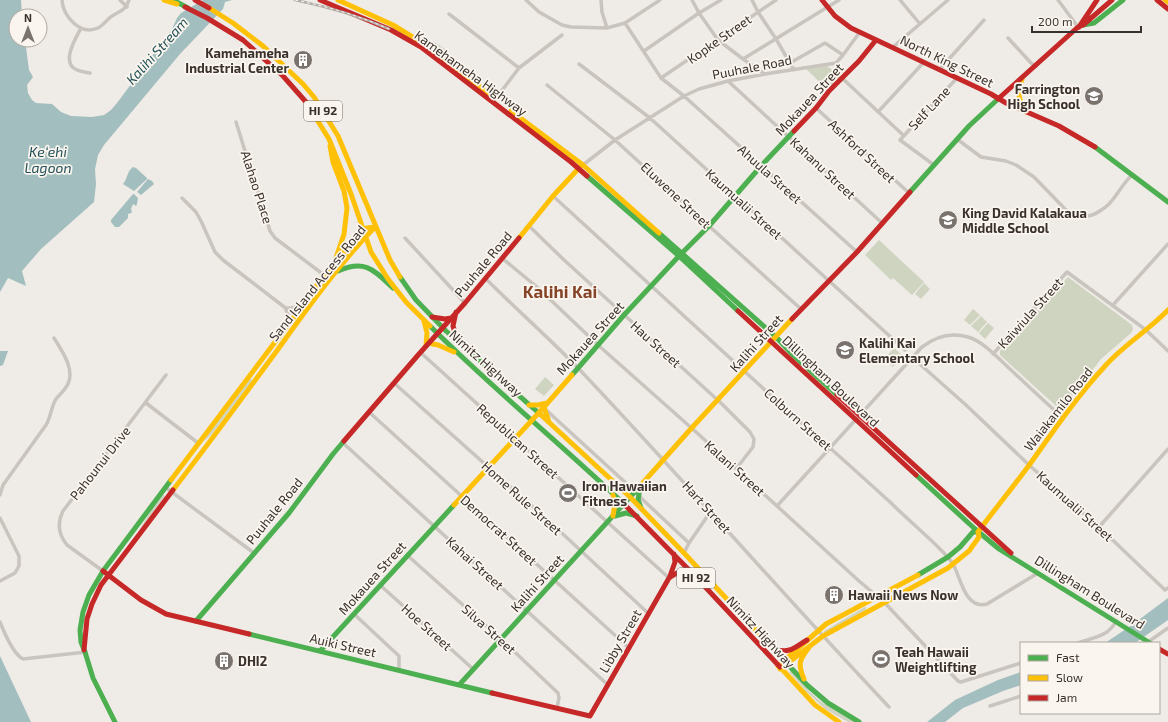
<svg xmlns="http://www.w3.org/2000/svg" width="1168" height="722" font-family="'Exo 2',sans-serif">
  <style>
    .green { fill: #cfd4c1 }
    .water { fill: #a3bebf }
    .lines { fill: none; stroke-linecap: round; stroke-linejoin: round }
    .street { stroke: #c9c4be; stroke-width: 3.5 }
    .fast { stroke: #4caf50; stroke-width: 5 }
    .slow { stroke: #ffc107; stroke-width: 5 }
    .jam { stroke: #c62828; stroke-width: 5 }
    .rail-casing { stroke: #b1aca8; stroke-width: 2.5 }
    .rail { stroke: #faf5ee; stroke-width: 1; stroke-dasharray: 3; stroke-linecap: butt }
    .labels { text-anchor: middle; stroke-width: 3.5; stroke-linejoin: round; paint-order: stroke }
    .shield { fill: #faf5ee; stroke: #746c66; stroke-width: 1 }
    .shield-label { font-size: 12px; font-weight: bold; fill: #3a312c }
    .street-label { font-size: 13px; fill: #3a312c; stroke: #faf5ee }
    .poi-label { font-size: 13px; font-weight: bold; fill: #3a312c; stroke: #faf5ee; text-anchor: start }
    .water-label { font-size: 14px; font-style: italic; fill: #235259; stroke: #faf5ee }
    .district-label { font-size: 17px; font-weight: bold; fill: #854529; stroke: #faf5ee }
  </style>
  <rect width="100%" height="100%" fill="#efebe6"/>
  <path class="green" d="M433,41L445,49V54C439,52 432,48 433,41Z
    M826,65L842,78L829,91L805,68Z
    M879,240L924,282L912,295L893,278L891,280L865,255Z
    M1068,277L1132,325L1133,329L1131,333L1101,359L1064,406L1060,408L1056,406L1000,355V351Z
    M924,283L930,289L921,299L915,294Z
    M973,309L980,315L970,325L964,320Z
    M981,316L987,322L978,332L971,326Z
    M988,323L994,328L985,339L979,333Z
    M894,348L903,356L893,367L884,359Z
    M545,377L554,385L544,396L535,389Z
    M251,378L252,381L211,435L204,441V440Z
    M163,495L165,496L137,534L151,510Z
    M865,607H866V610L827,632H824V631Z
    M791,671L808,690L820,701L857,722H848L825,709L807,692L789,672Z"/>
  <path class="water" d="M0,0H21L22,16H16V40H25L29,70L33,77L27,85L28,93L32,100L36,103L52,104L61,112L71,116L92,117L104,115L111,110L117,103L172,29L177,18L181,13L203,0H232L225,2L223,9L180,54L104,145L98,155L95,169L96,184L94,202L41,249L22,271L26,286L8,278L0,292Z
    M133,167L136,168L147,178V179L134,191L123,184C128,178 127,171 133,167Z
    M148,179L152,181L154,184L141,195L137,192Z
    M133,194H134L138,198L137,204L136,206L133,204L131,209L132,212L131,213L128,214V218L119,227H115L111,222V220Z
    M0,351H8L3,365L0,366Z
    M1168,598V620L1135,643H1105L1132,625Z
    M0,656L31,722H0Z
    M1021,672V685L1003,691L963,708L945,722H927L955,700L998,680Z"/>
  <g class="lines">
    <path class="street" d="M62,0C63,16 80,36 98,28C104,25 107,19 112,16C120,11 126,10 129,0
      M120,0L127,7
      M526,0L539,12L562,25L571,27L607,28L625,23L660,0
      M601,0L602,12L607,28
      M692,0L699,13L718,40L743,59L765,74
      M752,0L758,12L776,39L794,70
      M900,0L920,24
      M1058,0L1078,27
      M449,14L519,68
      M625,23L661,78L684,96L857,252
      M81,28C76,38 60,63 77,70C81,72 86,72 90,73
      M1008,38L1031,63L1036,66
      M893,47L948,0
      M644,51L699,13L721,0
      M743,59L839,0
      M790,63L825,43L843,55
      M579,64L650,118L905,350
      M940,69L984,20
      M661,78L776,0
      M842,78L903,135
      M728,81L882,223
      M547,85L615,140L709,226L801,309
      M493,102L519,68L562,35
      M816,108L909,193
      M878,112L924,62
      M236,122L270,231L275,238L324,275
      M957,139L981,157L1006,161L1016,165L1034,177L1066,210C1070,213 1082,217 1087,216C1093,216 1104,209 1109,204C1117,196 1123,183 1132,175
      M583,165L615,140L684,96L699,89L728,81L765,74L836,63L843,55L860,32
      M934,165L900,140L957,78
      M553,196L790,413C824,442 857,472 890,502C906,518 923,532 939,548C944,553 949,558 953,564C961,578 965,610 987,604L1038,573
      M182,198L196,212L201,221L215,252L223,260L296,316
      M529,226L563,259L722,404L750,432L754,439L753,447L736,469
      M405,238L465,303
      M502,258L537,287L598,345L696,432L859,581L884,602L958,681L961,682L1021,663
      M485,278C516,309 549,338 579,369C684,480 784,596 889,707
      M1113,305L1168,244
      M287,308H292L302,305
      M286,309L288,317L286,326
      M420,352L669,578
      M993,354L1067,272L1146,330L1168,351
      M913,358L966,405L1029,465L1099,527L1165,590L1168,588
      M394,383L551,523L649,614
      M146,403L198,443
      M545,409L627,484L629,489
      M369,412L629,648
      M342,442L608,685
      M165,487L254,553
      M639,494L641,498L689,543
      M0,495L3,485L46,425C51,417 51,407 56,399C60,394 65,390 68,384C75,369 62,351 54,338
      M777,506L922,347C935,337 951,332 968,337C983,341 999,359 1011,370C1028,386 1045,402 1063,418
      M0,518L19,556V566L15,573L0,581
      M1099,527L1168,449
      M684,553L689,543L711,511
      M407,555L501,639L558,693L559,698L557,708
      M103,571L67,545C58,534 57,523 63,511L166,375
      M380,585L473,669
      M354,614L399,656V670
      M0,622C4,632 13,654 23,659L86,652
      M1148,642L1168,628
      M1078,643C1094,637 1108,637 1116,621
      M990,706L1021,696"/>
    <path class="fast" d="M173,0L188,8
      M1083,25L1094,23L1123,0
      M1095,147L1168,202
      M587,176L679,256L738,311
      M910,192L969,126L998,99
      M659,233L776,337L794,356L837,395
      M338,271C365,259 374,270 393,288
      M400,277L416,300L446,331L541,415
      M430,326C493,389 562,445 626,506
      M572,375L624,315L679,256L709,226L761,166L794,131
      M916,475L975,529L999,549L1150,643
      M640,487L638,500L641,508
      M621,489H631L639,486
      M615,516L626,513L637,516
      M918,575L948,557L960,547L973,532H978
      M196,621L289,513L333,454L344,441
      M249,634L492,693
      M320,651L454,505
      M780,656L807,685L828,703L859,722
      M460,684L641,485
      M115,722L93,678L85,652L81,642L80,630L83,612L89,595L103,571L171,480"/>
    <path class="slow" d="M164,0L177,4
      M338,0L393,25L424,44L493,97
      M1165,0L1168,2
      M206,6L233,23L263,46L303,84L314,97L338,136L390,260L400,277
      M1022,79C1017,93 1018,99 1026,112
      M306,102L329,139L351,194L371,252L388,279L406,302L430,326
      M511,111L583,165L659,233
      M330,146L333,162L344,191L347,208L344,234L336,258
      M519,238L553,196L580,167
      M424,321L427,333L426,346
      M428,343L438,345L454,352
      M529,405H538L547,403
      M544,407L549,422
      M541,415L630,497L684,553L780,656
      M171,480L303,305L324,275L363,230L367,228L375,227
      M641,485L688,432L792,319
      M173,490C207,446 240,401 273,356C305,312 337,266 375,227
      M613,495L615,504L613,516
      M454,505L544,407L572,375
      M978,532C995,509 1013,487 1030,464C1054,430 1078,395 1106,365C1125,344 1149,330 1168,310
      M778,666L826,624L918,575
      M780,667L815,705L839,722
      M780,669L823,636L948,568L969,551L979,537L978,532
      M804,679C797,663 800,659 810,646"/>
    <path class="jam" d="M195,0L209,8
      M320,0L391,30L421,47L571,162L587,176
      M822,0L835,16L851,28L991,94L1006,103L1059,126L1095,147
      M1157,0L1168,9
      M185,7L207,18L243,40L283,76L306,102
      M1079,27L1097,0
      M998,99L1078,27L1083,25L1112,0
      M794,131L816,108L829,91L859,61L876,40
      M738,311L916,475
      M456,312L453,326L457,339
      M432,317L445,319L451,318
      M792,319L857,252L910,192
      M837,395L1011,553
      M344,441L419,354L465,303L519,238
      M626,506L694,575L780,667
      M103,571L141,600L166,614L249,634
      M670,576L675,562L674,554
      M669,578C677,572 682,570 692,574
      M775,649C790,654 795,647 807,640
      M1159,649L1168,654
      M84,650L87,619L92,604L101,585L173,490
      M492,693L590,716L669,578"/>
    <g class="rail-casing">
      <path id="rail" d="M295,0C329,7 357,15 389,29"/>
    </g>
    <use href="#rail" class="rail"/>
  </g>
  <defs>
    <g id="building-disc" transform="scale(1)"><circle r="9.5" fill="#79726d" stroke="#faf5ee"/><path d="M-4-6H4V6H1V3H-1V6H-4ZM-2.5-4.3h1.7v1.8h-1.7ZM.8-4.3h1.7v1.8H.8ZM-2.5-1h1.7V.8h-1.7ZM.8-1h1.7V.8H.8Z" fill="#fff"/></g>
    <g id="school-disc" transform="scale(1)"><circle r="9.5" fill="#79726d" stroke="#faf5ee"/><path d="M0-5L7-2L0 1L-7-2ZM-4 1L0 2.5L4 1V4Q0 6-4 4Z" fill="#fff"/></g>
    <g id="stadium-disc" transform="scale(1)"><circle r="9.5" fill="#79726d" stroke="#faf5ee"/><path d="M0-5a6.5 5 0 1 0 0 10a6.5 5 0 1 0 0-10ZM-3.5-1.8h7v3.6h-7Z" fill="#fff"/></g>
  </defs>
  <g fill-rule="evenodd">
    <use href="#building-disc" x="303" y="60"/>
    <use href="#school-disc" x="1094" y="96"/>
    <use href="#school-disc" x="948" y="220"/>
    <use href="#school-disc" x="845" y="350"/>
    <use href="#stadium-disc" x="568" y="493"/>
    <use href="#building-disc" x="834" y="595"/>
    <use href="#stadium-disc" x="881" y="659"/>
    <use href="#building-disc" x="224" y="661"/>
  </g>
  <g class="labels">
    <g class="shield">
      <rect x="304" y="101" width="38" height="20" rx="3"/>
      <rect x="677" y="568" width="38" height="20" rx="3"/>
    </g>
    <g class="shield-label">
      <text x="323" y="115">HI 92</text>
      <text x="696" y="582">HI 92</text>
    </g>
    <g class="street-label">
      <text transform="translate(719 39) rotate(-35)" y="5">Kopke Street</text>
      <text transform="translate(947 61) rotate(26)" y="5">North King Street</text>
      <text transform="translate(752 67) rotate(-11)" y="5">Puuhale Road</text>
      <text transform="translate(471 73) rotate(36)" y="5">Kamehameha Highway</text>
      <text transform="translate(809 99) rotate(-47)" y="5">Mokauea Street</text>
      <text transform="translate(929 108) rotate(-47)" y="5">Self Lane</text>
      <text transform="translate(862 151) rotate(43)" y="5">Ashford Street</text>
      <text transform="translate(823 168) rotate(43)" y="5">Kahanu Street</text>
      <text transform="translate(770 174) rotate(42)" y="5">Ahuula Street</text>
      <text transform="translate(257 187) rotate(72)" y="5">Alahao Place</text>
      <text transform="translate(676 195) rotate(43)" y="5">Eluwene Street</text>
      <text transform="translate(744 204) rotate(42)" y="5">Kaumualii Street</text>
      <text transform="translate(483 264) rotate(-50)" y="5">Puuhale Road</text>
      <text transform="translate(317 283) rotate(-51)" y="5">Sand Island Access Road</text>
      <text transform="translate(1030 313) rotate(-48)" y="5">Kaiwiula Street</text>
      <text transform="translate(590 338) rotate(-48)" y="5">Mokauea Street</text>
      <text transform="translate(756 343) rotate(-48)" y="5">Kalihi Street</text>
      <text transform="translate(656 344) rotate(42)" y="5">Hau Street</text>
      <text transform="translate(486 363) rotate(42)" y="5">Nimitz Highway</text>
      <text transform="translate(831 381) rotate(43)" y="5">Dillingham Boulevard</text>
      <text transform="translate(1058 409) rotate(-52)" y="5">Waiakamilo Road</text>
      <text transform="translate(798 419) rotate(42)" y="5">Colburn Street</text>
      <text transform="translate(518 441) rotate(42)" y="5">Republican Street</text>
      <text transform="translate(100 463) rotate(-52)" y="5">Pahounui Drive</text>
      <text transform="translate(735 468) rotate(42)" y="5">Kalani Street</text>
      <text transform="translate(522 498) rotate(42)" y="5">Home Rule Street</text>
      <text transform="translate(1075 506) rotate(42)" y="5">Kaumualii Street</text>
      <text transform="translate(707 507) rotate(48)" y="5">Hart Street</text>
      <text transform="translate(274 511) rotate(-51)" y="5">Puuhale Road</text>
      <text transform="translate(499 530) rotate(42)" y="5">Democrat Street</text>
      <text transform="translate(475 563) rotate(42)" y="5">Kahai Street</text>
      <text transform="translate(372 578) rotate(-48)" y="5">Mokauea Street</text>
      <text transform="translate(537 583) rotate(-48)" y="5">Kalihi Street</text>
      <text transform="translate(1090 592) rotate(32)" y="5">Dillingham Boulevard</text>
      <text transform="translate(427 627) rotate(42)" y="5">Hoe Street</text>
      <text transform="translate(489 629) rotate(42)" y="5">Silva Street</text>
      <text transform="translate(761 632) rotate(47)" y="5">Nimitz Highway</text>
      <text transform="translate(620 641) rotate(-60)" y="5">Libby Street</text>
      <text transform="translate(343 645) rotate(13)" y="5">Auiki Street</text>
    </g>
    <g class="poi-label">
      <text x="289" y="58" text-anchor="end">Kamehameha<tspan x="289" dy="15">Industrial Center</tspan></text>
      <text x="1080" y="94" text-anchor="end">Farrington<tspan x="1080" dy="15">High School</tspan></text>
      <text x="962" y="218">King David Kalakaua<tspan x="962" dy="15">Middle School</tspan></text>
      <text x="859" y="348">Kalihi Kai<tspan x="859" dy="15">Elementary School</tspan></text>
      <text x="582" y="491">Iron Hawaiian<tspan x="582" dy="15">Fitness</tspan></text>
      <text x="848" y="600">Hawaii News Now</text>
      <text x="895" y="657">Teah Hawaii<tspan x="895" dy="15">Weightlifting</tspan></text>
      <text x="238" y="666">DHI2</text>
    </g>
    <g class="water-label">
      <text transform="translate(157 51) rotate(-48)" y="5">Kalihi Stream</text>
      <text x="48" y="157">Keʻehi<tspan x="48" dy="16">Lagoon</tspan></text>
    </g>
    <g class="district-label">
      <text x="560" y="298">Kalihi Kai</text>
    </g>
  </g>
  <rect x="1020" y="642" width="140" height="72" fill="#faf5ee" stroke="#ada7a0"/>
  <rect x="1028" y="655" width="20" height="6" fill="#4caf50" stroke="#ada7a0"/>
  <text x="1056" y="662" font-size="12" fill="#3a312c">Fast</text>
  <rect x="1028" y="675" width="20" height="6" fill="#ffc107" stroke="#ada7a0"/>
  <text x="1056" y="682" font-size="12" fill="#3a312c">Slow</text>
  <rect x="1028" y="695" width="20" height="6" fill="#c62828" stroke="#ada7a0"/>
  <text x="1056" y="702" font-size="12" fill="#3a312c">Jam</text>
  <g transform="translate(28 28)"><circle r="19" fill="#faf5ee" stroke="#ada7a0"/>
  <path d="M0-3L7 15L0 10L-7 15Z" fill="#79726d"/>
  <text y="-6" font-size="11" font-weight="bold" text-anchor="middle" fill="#3a312c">N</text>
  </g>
  <path d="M1032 26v6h109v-6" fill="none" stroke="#3a312c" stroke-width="2"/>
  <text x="1038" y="26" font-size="12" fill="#3a312c" stroke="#faf5ee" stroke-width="3" paint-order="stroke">200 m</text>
</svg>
